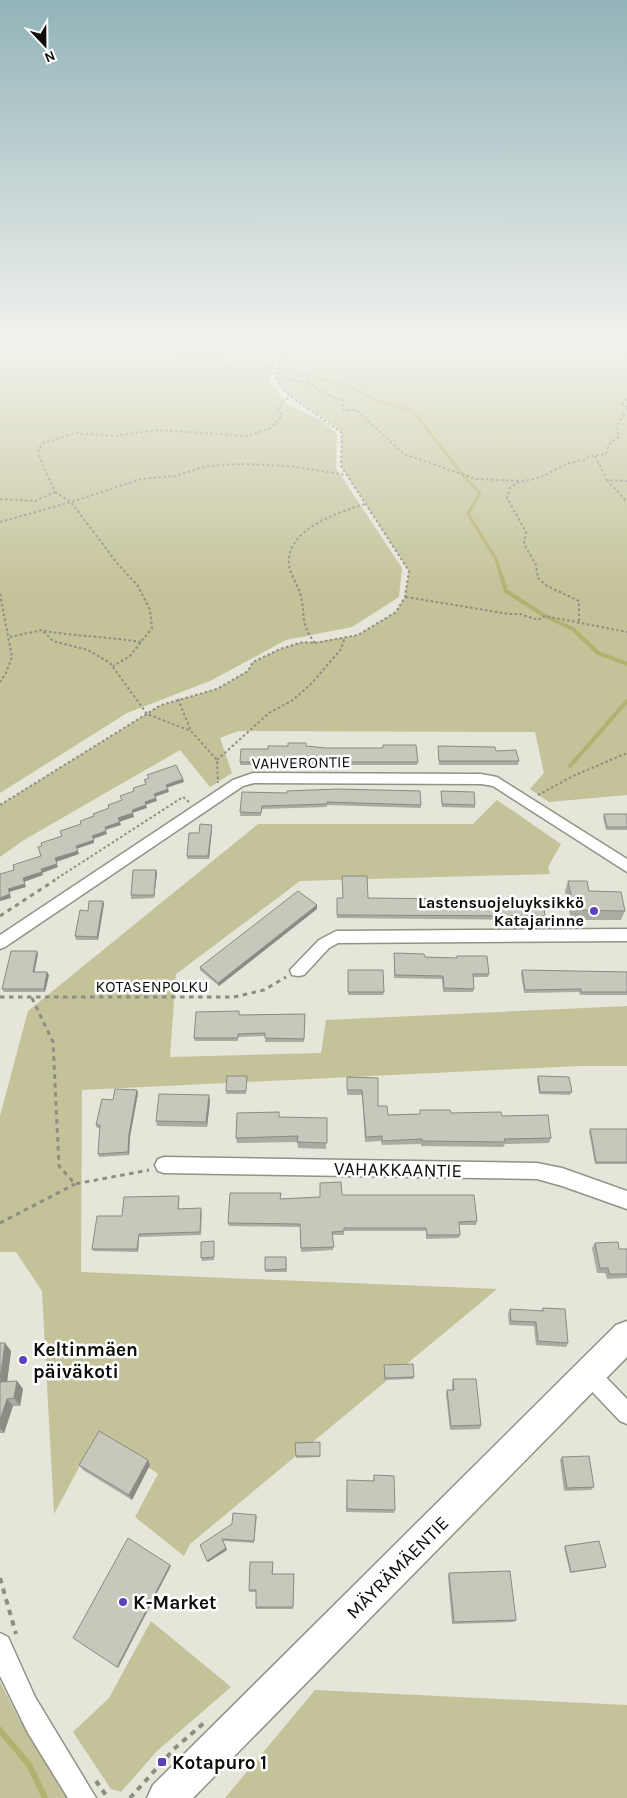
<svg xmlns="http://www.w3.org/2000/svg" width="627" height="1798" font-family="Karla,sans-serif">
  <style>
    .green { fill: #c3c298 }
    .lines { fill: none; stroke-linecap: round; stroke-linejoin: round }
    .stream-far2 { stroke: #b2b16f; stroke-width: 3 }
    .stream-far1 { stroke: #b2b16f; stroke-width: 4 }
    .stream { stroke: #b2b16f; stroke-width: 6 }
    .street-casing { stroke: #919186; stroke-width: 3 }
    .secondary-casing { stroke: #919186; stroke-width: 3 }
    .path-far2 { stroke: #8d8d84; stroke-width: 2; stroke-dasharray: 2.5 2.5; stroke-linecap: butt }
    .path-far1 { stroke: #8d8d84; stroke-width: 3; stroke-dasharray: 4.5 4.5; stroke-linecap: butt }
    .path { stroke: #8d8d84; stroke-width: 4; stroke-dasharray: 5.5 5.5; stroke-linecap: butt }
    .street { fill: #fff; fill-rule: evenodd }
    .secondary { fill: #fff; fill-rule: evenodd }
    .wall { fill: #ababa2 }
    .shaded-wall { fill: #8b8b84 }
    .building { fill: #c7c7bc; stroke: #8b8b84 }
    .poi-dot { fill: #5b42bb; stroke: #fff; stroke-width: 2 }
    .labels { text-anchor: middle; stroke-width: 5; stroke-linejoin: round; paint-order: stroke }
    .street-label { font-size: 16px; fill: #0e0e0a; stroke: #fff }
    .poi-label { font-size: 16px; font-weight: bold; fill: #0e0e0a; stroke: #fff; text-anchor: end }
    .near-street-label { font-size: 19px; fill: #0e0e0a; stroke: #fff }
    .near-poi-label { font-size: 19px; font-weight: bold; fill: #0e0e0a; stroke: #fff; text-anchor: start }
  </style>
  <rect width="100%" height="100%" fill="#e5e5da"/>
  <path class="green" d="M0,342H267L276,355L274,366L270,375L271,383L288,405L321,420L337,434L336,468L402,568L399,597L352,627L286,640L210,681L127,713L0,793Z
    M271,342H627V795L549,802L530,789L544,773L535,732L238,731L220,738L232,773L210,787L180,750L24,840L0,857V805L161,705L217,689L248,671L253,662L280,649L303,642H315L358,635L396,612L405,597L409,571L341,466L342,433C327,416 287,400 278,383C270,368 295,364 271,342Z
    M497,800L561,844L548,867L550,874L300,881L176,974L170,1057L321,1053L326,1020L627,1006V1066H579L82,1090L81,1272L497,1289L190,1544L184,1556L135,1517L158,1474L98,1432L54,1514L42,1291L16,1252H0V1116L28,1011L258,824H473Z
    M151,1621L231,1687L157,1751L121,1792L111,1789L73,1732L109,1698Z
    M0,1682L19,1719L69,1798H0Z
    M315,1690L627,1705V1798H225Z"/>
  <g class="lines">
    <path class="stream-far2" d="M140,342L180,353L214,357L232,369L276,368
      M284,369L353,388L377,401L413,411L462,474L480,493L468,514L496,559L501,576"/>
    <path class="stream-far1" d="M501,575L506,591L545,616L573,629L598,653L627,664
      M570,766L627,701"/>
    <path class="stream" d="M0,1730L30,1766L45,1798"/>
    <g class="street-casing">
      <path id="street" d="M253,773L481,774L497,777L627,859V872L493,786L481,784L254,783L243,786L5,947L0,949V935L233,780Z
        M627,929V941L338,943L329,948L304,975L298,976L292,975L290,970L319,940L336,931Z
        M164,1157L537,1163L562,1168L627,1191V1209L562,1186L537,1179L164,1173L158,1171L155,1165L158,1159Z
        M589,1364L596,1367L627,1399V1424L620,1421L582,1381L579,1374L582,1367Z
        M0,1633L8,1637L35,1697L96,1798H68L28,1733L0,1676Z"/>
    </g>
    <g class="secondary-casing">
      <path id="secondary" d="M627,1321V1357L193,1798H147L153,1785L616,1325Z"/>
    </g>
    <path class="path-far2" d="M277,378L309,383L334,398L343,400V410H356L404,454L476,479L521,481
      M627,399L623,404L627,407
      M595,456L607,480L627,481
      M607,480L627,502
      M55,492L71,502L117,563L138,586L150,610L152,628L130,656L113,666
      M0,499L35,501L55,492L39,456L38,450L44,443L76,433L113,436L158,430L248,436L269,429L282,416L278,408L283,400L292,397
      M0,522L71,502L141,479L175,476L207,466L241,464L289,466L346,475
      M0,594L12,657L6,673L0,682
      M406,597L509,614H520L538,620L545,616L627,632
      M579,621V601L547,586L538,578L536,565L524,544L526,532L507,498L510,488L516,483L541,477L569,463L584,460L589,456L606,454L609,444L619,437L617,425L624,415L622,413L627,409
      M44,631C76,636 109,637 141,642
      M10,637L42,630L53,641L88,650L110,663L147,714L191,731
      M315,643C299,622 306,614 300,593C297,583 290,575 289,564C286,529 339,512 365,504
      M178,699L191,731L217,760L218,783
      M217,760L269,713L293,700L312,683L341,649L345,637
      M538,795L573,776L627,753
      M0,805L161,705L217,689L248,671L253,662L280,649L303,642L315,643L358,635L396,612L405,597L409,571L341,466L342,433L290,396L283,389L276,378C279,359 287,359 271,342
      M53,881L183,797L189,802"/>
    <path class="path-far1" d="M0,916L55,880
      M0,997H234L264,990L286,977
      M32,998L53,1042L59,1166L75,1184L149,1170
      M0,1223L75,1184"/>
    <path class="path" d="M0,1578L16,1634
      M96,1781L108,1798
      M130,1798L175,1748L205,1722"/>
    <use href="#street" class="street"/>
    <use href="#secondary" class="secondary"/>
  </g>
  <path class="wall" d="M306,746L326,748H383L418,762L417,765H240V762L268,749Z
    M438,746L496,751L519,761L518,765H439Z
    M441,791L475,805V808L442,807Z
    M242,792L421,805V808L327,805V807L262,809L261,816H240Z
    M604,814H627V830H606L603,817Z
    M212,828L209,859H187V856L199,833Z
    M156,870L157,873L154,898L131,899V895Z
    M568,881L625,911L621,920H571L565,891Z
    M337,898H368L545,916L544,920L337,918Z
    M104,904L98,940H76L75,936L88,911Z
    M317,909L219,986L200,970V967Z
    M394,953L425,957L456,958L457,956L489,974L488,977H473L474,989L473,992H443L442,979L394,978Z
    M38,954L34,972L49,975L45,992H4L2,989Z
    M348,970L384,992L383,995H348Z
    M522,970L627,972V995H580L579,992L524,993L521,974Z
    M305,1014L304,1042H265V1036L238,1037V1041H195L194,1038L239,1015Z
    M247,1076L246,1094H226V1091Z
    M538,1076L572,1092L570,1095L539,1094L537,1079Z
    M347,1077L378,1078V1106L388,1115L420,1114V1110L451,1113L502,1116L551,1138L549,1143L505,1144L503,1147L421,1146V1144L382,1145L381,1141L365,1142L362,1095H347Z
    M138,1093L130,1137L129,1155L99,1157L98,1154L100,1128H97L96,1125L113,1100Z
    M210,1101L207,1127L157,1126L156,1121Z
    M327,1118L326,1149L298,1148L297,1142L237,1143L236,1138Z
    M590,1129H627V1164H595L589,1132Z
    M342,1195L477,1221L476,1225H459L460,1235L459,1238L426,1239V1231H344V1235H333V1250L301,1252L300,1227L229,1226L228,1223L281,1199L320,1197Z
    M179,1196V1209L202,1211L201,1235L139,1237L138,1252L93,1251L92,1249L122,1216Z
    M595,1243L619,1249H627V1278L607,1279L605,1273H597L592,1248Z
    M214,1244V1260L202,1261L201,1258Z
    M265,1257H286L287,1272H265Z
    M543,1308L568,1343L566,1347L536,1345L534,1326L509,1325L508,1314L510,1309L541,1311Z
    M0,1343H5L11,1351L7,1382L17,1381L23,1389L20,1406H13L4,1433H0Z
    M384,1365L414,1377L413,1379L384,1380Z
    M453,1379L481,1425L480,1429L450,1430L446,1394L447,1390H452V1384Z
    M320,1442V1457L296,1458L295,1443Z
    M562,1457L594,1487L591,1490L564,1491L560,1460Z
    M148,1460L150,1465L132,1500L83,1470L79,1465Z
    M374,1475L395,1510L394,1513L346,1512L347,1483L373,1481Z
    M257,1516L254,1543L223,1541L227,1550L208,1562L200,1545Z
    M565,1546L606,1567L604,1568L570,1573L564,1548Z
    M273,1565V1574L294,1576L293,1609H256V1592H249V1590Z
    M449,1573L516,1620L514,1622L452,1624L448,1576Z"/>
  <path class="shaded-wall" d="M183,779L184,782L166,788V785Z
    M168,789L169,792L154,797V794Z
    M156,798L157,801L145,805V802Z
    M146,805L147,808L132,813V810Z
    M133,813L134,817L119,822L118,818Z
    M120,822L121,825L105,830V827Z
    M212,825V828L209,859L208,856Z
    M106,831L107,834L93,839L92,836Z
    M94,840V843L76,849V846Z
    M78,851L79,854L56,862L55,858Z
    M57,864L58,867L42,873L43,875L24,882L23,878L41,869Z
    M156,870L157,873L154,898V895Z
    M25,884L26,887L9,892L8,889Z
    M10,894L11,898L0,901V898Z
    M103,901L104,904L98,940L97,937Z
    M317,905V909L219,986L218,983Z
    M37,951L38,954L34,975L33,972Z
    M47,972L49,975L45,992L44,989Z
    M137,1090L138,1093L130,1137L129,1155L128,1152L129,1134Z
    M209,1095L210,1101L207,1127L206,1122Z
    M139,1234V1237L138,1252L137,1249Z
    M5,1343L11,1351L6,1390L0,1383Z
    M17,1381L23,1389L20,1406L14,1398Z
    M7,1399L13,1406L4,1433L0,1428V1420Z
    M148,1460L150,1465L132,1500L129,1495Z
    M226,1548L227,1550L208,1562L207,1561Z
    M170,1565L171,1566L118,1668L117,1667Z"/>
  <path class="building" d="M288,743H306V746L326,748H383V745H416L418,762H240L241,749H268V746H288Z
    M438,746L495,747L496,751L516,750L519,761H439Z
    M176,765L183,779L166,785L168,789L154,794L156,798L145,802L146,805L132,810L133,813L118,818L120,822L105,827L106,831L92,836L94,840L76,846L78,851L55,858L57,864L41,869L42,872L23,878L25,884L8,889L10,894L0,898V874L14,870L13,865L41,856L38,847L42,846L41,843L62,836L60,831L81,824L80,821L94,816L93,814L109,808L108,805L122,800L120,796L134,791L133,788L146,784L144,780L149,778L147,775Z
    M337,789L420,791L421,805L327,802V804L262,806L261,813L240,812L242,792L287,793V791Z
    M441,791L474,792L475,805L442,804Z
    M604,814H627V827H607Z
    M200,824L212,825L208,856H187L189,833H199Z
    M133,870H156L154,895H131Z
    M342,876H367L368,898L543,900L545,916L337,915V898H343Z
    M568,881H587L589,891L621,892L625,911L574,910Z
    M298,891L317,905L218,983L200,967Z
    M89,901H103L97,937L75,936L80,910L88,911Z
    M11,951H37L33,972H47L44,989H2Z
    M394,953L424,954L425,957L457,958V956H487L489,974H473L474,989L444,988L443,976L395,975Z
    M348,970H383L384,992H348Z
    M522,970L627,972V992H581V989L525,990Z
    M239,1011V1015L305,1014L304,1039L265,1038V1033L238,1034V1038H194L196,1012Z
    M227,1076H247L246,1091H226Z
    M538,1076L569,1077L572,1092H540Z
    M347,1077L378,1078V1106H387L388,1115L420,1114V1110H450L451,1113L501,1112L502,1116L548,1115L551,1138L504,1139L505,1142L422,1141V1139L382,1141V1136L366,1137L362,1090H347Z
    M115,1089L137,1090L129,1134L128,1152L98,1154L100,1125H96L102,1099L113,1100Z
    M159,1094L209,1095L206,1122L156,1121Z
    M279,1112V1117L327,1118V1143L297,1142L298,1136L236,1138L237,1113Z
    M590,1129H627V1162H596Z
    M341,1182L342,1195H474L477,1221L459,1222L460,1235H427L426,1228H344V1231L332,1232L334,1247L301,1248L300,1224L228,1223L230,1193H281L280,1199L320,1197V1183Z
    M179,1196L178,1209L201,1208L200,1232L139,1234L137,1249H92L97,1216H122L124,1197Z
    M214,1241V1257L201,1258V1242Z
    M618,1242L619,1249H627V1274H609L608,1268H600L595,1243Z
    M265,1257H286V1269L265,1270Z
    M543,1308L565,1309L568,1343L538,1341L536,1322L511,1321L510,1309L543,1311Z
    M0,1343H5L0,1379Z
    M413,1364L414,1377L385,1378L384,1365Z
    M453,1379H476L481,1425L451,1426L447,1390H454Z
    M17,1381L14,1398L7,1399L0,1420V1382Z
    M99,1431L148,1460L129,1495L79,1465Z
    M320,1442V1456H296L295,1443Z
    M589,1456L594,1487L567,1488L562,1457Z
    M374,1475L394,1476L395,1510L347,1509V1480L374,1481Z
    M233,1513L256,1515L254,1541L222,1539L226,1548L207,1561L200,1545L232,1524Z
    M128,1538L170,1565L117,1667L73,1638Z
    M599,1541L606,1567L571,1572L565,1546Z
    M250,1562H273L272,1574H294L293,1607H256V1590H249Z
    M510,1571L516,1620L454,1622L449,1573Z"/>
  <linearGradient id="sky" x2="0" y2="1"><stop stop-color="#92b3b8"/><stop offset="0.58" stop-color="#f3f3ee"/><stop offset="1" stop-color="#f3f3ee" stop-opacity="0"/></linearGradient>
  <rect width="627" height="593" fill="url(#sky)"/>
  <g class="poi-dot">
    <circle cx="594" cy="911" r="5"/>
    <circle cx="23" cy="1360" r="5"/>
    <circle cx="123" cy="1602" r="5"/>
    <rect x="157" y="1757" width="10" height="10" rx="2.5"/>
  </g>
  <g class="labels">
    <g class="street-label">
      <text transform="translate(301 762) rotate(-1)" y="6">VAHVERONTIE</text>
      <text x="152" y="992">KOTASENPOLKU</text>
    </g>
    <g class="poi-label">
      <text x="584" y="908">Lastensuojeluyksikkö<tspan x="584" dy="18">Katajarinne</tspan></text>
    </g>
    <g class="near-street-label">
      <text transform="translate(398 1169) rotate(1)" y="7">VAHAKKAANTIE</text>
      <text transform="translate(397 1567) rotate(-45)" y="7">MÄYRÄMÄENTIE</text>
    </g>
    <g class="near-poi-label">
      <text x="33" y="1356">Keltinmäen<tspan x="33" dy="22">päiväkoti</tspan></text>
      <text x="133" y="1609">K-Market</text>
      <text x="172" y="1769">Kotapuro 1</text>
    </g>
  </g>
  <g transform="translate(45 45) rotate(158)" stroke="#ffffff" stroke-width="4" paint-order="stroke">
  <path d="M0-4L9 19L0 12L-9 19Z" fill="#0e0e0a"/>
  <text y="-8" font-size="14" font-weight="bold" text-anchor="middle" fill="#0e0e0a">N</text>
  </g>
</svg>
